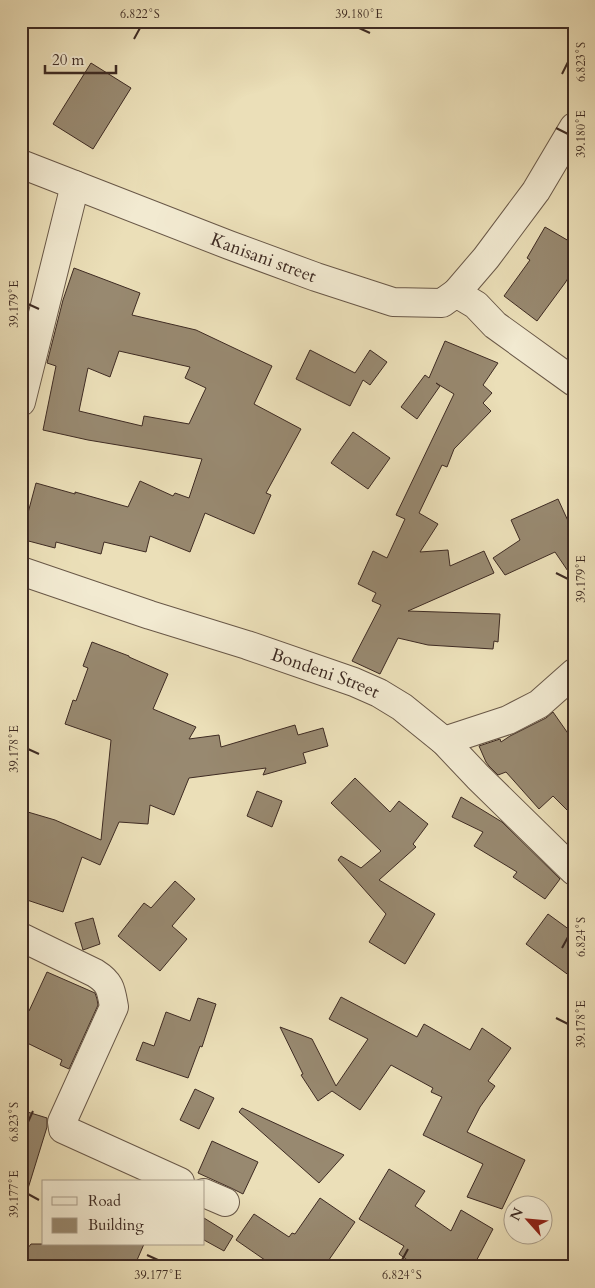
<svg xmlns="http://www.w3.org/2000/svg" width="595" height="1288" font-family="Cardo,serif">
  <style>
    .building { fill: #988970; stroke: #3e2b23; fill-rule: evenodd }
    .lines { fill: none; stroke-linecap: round; stroke-linejoin: round }
    .minor-casing { stroke: #695848; stroke-width: 30 }
    .minor { stroke: #f2ead1; stroke-width: 28 }
    .ticks { fill: none; stroke: #3e2b23; stroke-width: 2 }
    .labels { text-anchor: middle; stroke-width: 4.5; stroke-linejoin: round; paint-order: stroke }
    .street-label { font-size: 18px; fill: #3e2b23; stroke: #f2ead1 }
    .neatline { fill: none; stroke: #3e2b23; stroke-width: 2 }
    .ticks-label { font-size: 12px; text-anchor: middle; fill: #3e2b23 }
  </style>
  <rect width="100%" height="100%" fill="#ebdfb8"/>
  <filter id="stains"><feTurbulence type="fractalNoise" baseFrequency=".004" numOctaves="4"/><feColorMatrix values="0 0 0 0 .2 0 0 0 0 .09 0 0 0 0 .02 0 0 0 .5 -.17"/></filter>
  <radialGradient id="worn" r=".72"><stop offset=".6" stop-color="#630" stop-opacity="0"/><stop offset="1" stop-color="#630" stop-opacity=".3"/></radialGradient>
  <path class="building" d="M91,63L131,88L93,149L53,124Z
    M545,227L574,244V269L565,283L537,321L504,296L530,260L527,258Z
    M74,268L140,293L132,315L196,330L272,366L254,404L301,429L266,493L271,495L254,534L205,513L190,552L150,536L146,552L104,542L101,554L56,542L55,548L21,539L36,483L75,494V492L128,507L140,481L173,496L175,493L189,498L202,459L88,440L43,430L56,366L47,363L63,300ZM119,351L190,367L185,378L206,388L189,424L144,416L142,426L79,411L88,368L110,377Z
    M445,341L498,363L483,385L492,393L483,403L491,411L454,449L447,467L442,465L419,513L438,524L420,552L448,550L450,566L484,551L494,573L408,611L500,614L498,642L494,641L493,649L428,645L398,638L380,674L352,661L381,605L372,601L376,593L358,584L373,551L387,558L405,519L396,515L454,394L436,383L440,386L417,419L401,407L425,375L429,378Z
    M310,350L355,373L370,350L387,362L370,385L363,380L350,406L296,379Z
    M353,432L390,458L368,489L331,463Z
    M558,499L574,534V580L555,552L505,575L493,558L520,540L511,520Z
    M92,642L129,656V657L168,674L153,709L196,727L189,739L219,735L221,747L295,725L298,735L323,728L328,746L303,753L306,763L263,775L266,768L189,778L174,815L150,805L148,824L119,822L100,865L82,857L63,912L21,898V810L55,820L101,840L111,740L65,724L73,700L76,701L88,668L83,666Z
    M553,712L574,742V817L553,796L539,809L506,772L498,775L489,766L486,762L479,746L500,739L501,742L510,736L546,718Z
    M355,778L390,812L399,801L428,824L413,844L416,847L379,880L435,914L405,964L369,942L386,914L338,860L341,856L361,868L381,851L331,803Z
    M257,791L282,801L272,827L247,816Z
    M461,797L502,822L560,879L545,899L513,877L517,872L474,846L483,832L452,817Z
    M175,881L195,899L172,926L187,939L160,971L118,936L144,903L151,908Z
    M548,914L574,933V979L526,944Z
    M93,918L100,944L83,950L75,923Z
    M47,972L95,993L97,999L98,1005L69,1069L60,1065L62,1060L21,1040V1007L29,1011Z
    M341,997L417,1037L424,1024L470,1050L482,1028L511,1048L488,1081L495,1086L480,1107L467,1132L525,1160L502,1209L467,1197L483,1164L423,1135L442,1097L431,1092L433,1088L391,1065L360,1110L332,1091L318,1101L301,1075L303,1074L280,1027L312,1039L336,1086L368,1039L329,1019Z
    M198,998L216,1004L202,1047L200,1046L188,1078L136,1060L143,1042L154,1046L166,1012L190,1021Z
    M195,1089L214,1098L199,1129L180,1120Z
    M242,1108L344,1155L319,1183L239,1112Z
    M21,1110L47,1118V1127L26,1195L21,1194Z
    M212,1141L258,1162L243,1194L231,1188L198,1173Z
    M389,1169L425,1191L415,1206L451,1231L461,1210L493,1229L473,1267H417L399,1254L404,1246L359,1219Z
    M320,1198L355,1222L324,1267H275L236,1240L254,1214L289,1237L292,1233L295,1234Z
    M204,1218L233,1236L224,1251L204,1240Z
    M31,1244H144L134,1267H21V1257Z"/>
  <g class="lines">
    <g class="minor-casing">
      <g id="minor">
        <path id="s1" d="M21,164L229,245L316,277L393,302L442,303L456,293L476,305L495,325L574,382"/>
        <path d="M456,293L486,258L536,191L574,127"/>
        <path d="M21,402L75,185"/>
        <path id="s2" d="M21,571L150,615L247,645L354,682L379,693L402,707L444,741L478,777L574,871"/>
        <path d="M444,741L508,720L539,704L574,673"/>
        <path d="M21,937L95,973C111,983 111,990 114,1007L62,1122L63,1129L180,1182"/>
        <path d="M204,1193L225,1202"/>
      </g>
    </g>
    <use href="#minor" class="minor"/>
  </g>
  <path class="ticks" d="M359,28L370,33M134,39L140,28M562,74L568,62M556,128L568,134M28,304L39,309M556,573L568,579M28,749L39,754M562,948L568,937M556,1018L568,1024M28,1122L33,1111M28,1194L39,1200M147,1255L158,1260M402,1260L408,1249"/>
  <g class="labels">
    <g class="street-label">
      <text dy="6" stroke="none"><textPath href="#s1" startOffset="260">Kanisani street</textPath></text>
      <text dy="6" stroke="none"><textPath href="#s2" startOffset="321">Bondeni Street</textPath></text>
    </g>
  </g>
  <rect width="595" height="1288" fill="none" stroke="#ebdfb8" stroke-width="55"/>
  <rect x="42" y="1180" width="162" height="65" fill="#f2ead1" stroke="#aa9e8b"/>
  <rect x="52" y="1197" width="25" height="8" fill="#f2ead1" stroke="#aa9e8b"/>
  <text x="88" y="1206" font-size="15" fill="#3e2b23">Road</text>
  <rect x="52" y="1218" width="25" height="15" fill="#988970" stroke="#aa9e8b"/>
  <text x="88" y="1230" font-size="15" fill="#3e2b23">Building</text>
  <g transform="translate(528 1220) rotate(297)"><circle r="24" fill="#f2ead1" stroke="#aa9e8b"/>
  <path d="M0-4L9 19L0 12L-9 19Z" fill="#8f2418"/>
  <text y="-8" font-size="14" font-weight="bold" text-anchor="middle" fill="#3e2b23">N</text>
  </g>
  <path d="M45 65v8h71v-8" fill="none" stroke="#3e2b23" stroke-width="2.5"/>
  <text x="52" y="65" font-size="15" fill="#3e2b23" stroke="#f2ead1" stroke-width="4" paint-order="stroke">20 m</text>
  <rect x="28" y="28" width="540" height="1232" class="neatline"/>
  <g class="ticks-label">
    <text x="140" y="18">6.822°S</text>
    <text x="359" y="18">39.180°E</text>
    <text transform="translate(581 62) rotate(-90)" y="4">6.823°S</text>
    <text transform="translate(581 134) rotate(-90)" y="4">39.180°E</text>
    <text transform="translate(14 304) rotate(-90)" y="4">39.179°E</text>
    <text transform="translate(581 579) rotate(-90)" y="4">39.179°E</text>
    <text transform="translate(14 749) rotate(-90)" y="4">39.178°E</text>
    <text transform="translate(581 937) rotate(-90)" y="4">6.824°S</text>
    <text transform="translate(581 1024) rotate(-90)" y="4">39.178°E</text>
    <text transform="translate(14 1122) rotate(-90)" y="4">6.823°S</text>
    <text transform="translate(14 1194) rotate(-90)" y="4">39.177°E</text>
    <text x="158" y="1279">39.177°E</text>
    <text x="402" y="1279">6.824°S</text>
  </g>
  <rect width="100%" height="100%" filter="url(#stains)"/>
  <rect width="100%" height="100%" fill="url(#worn)"/>
</svg>
